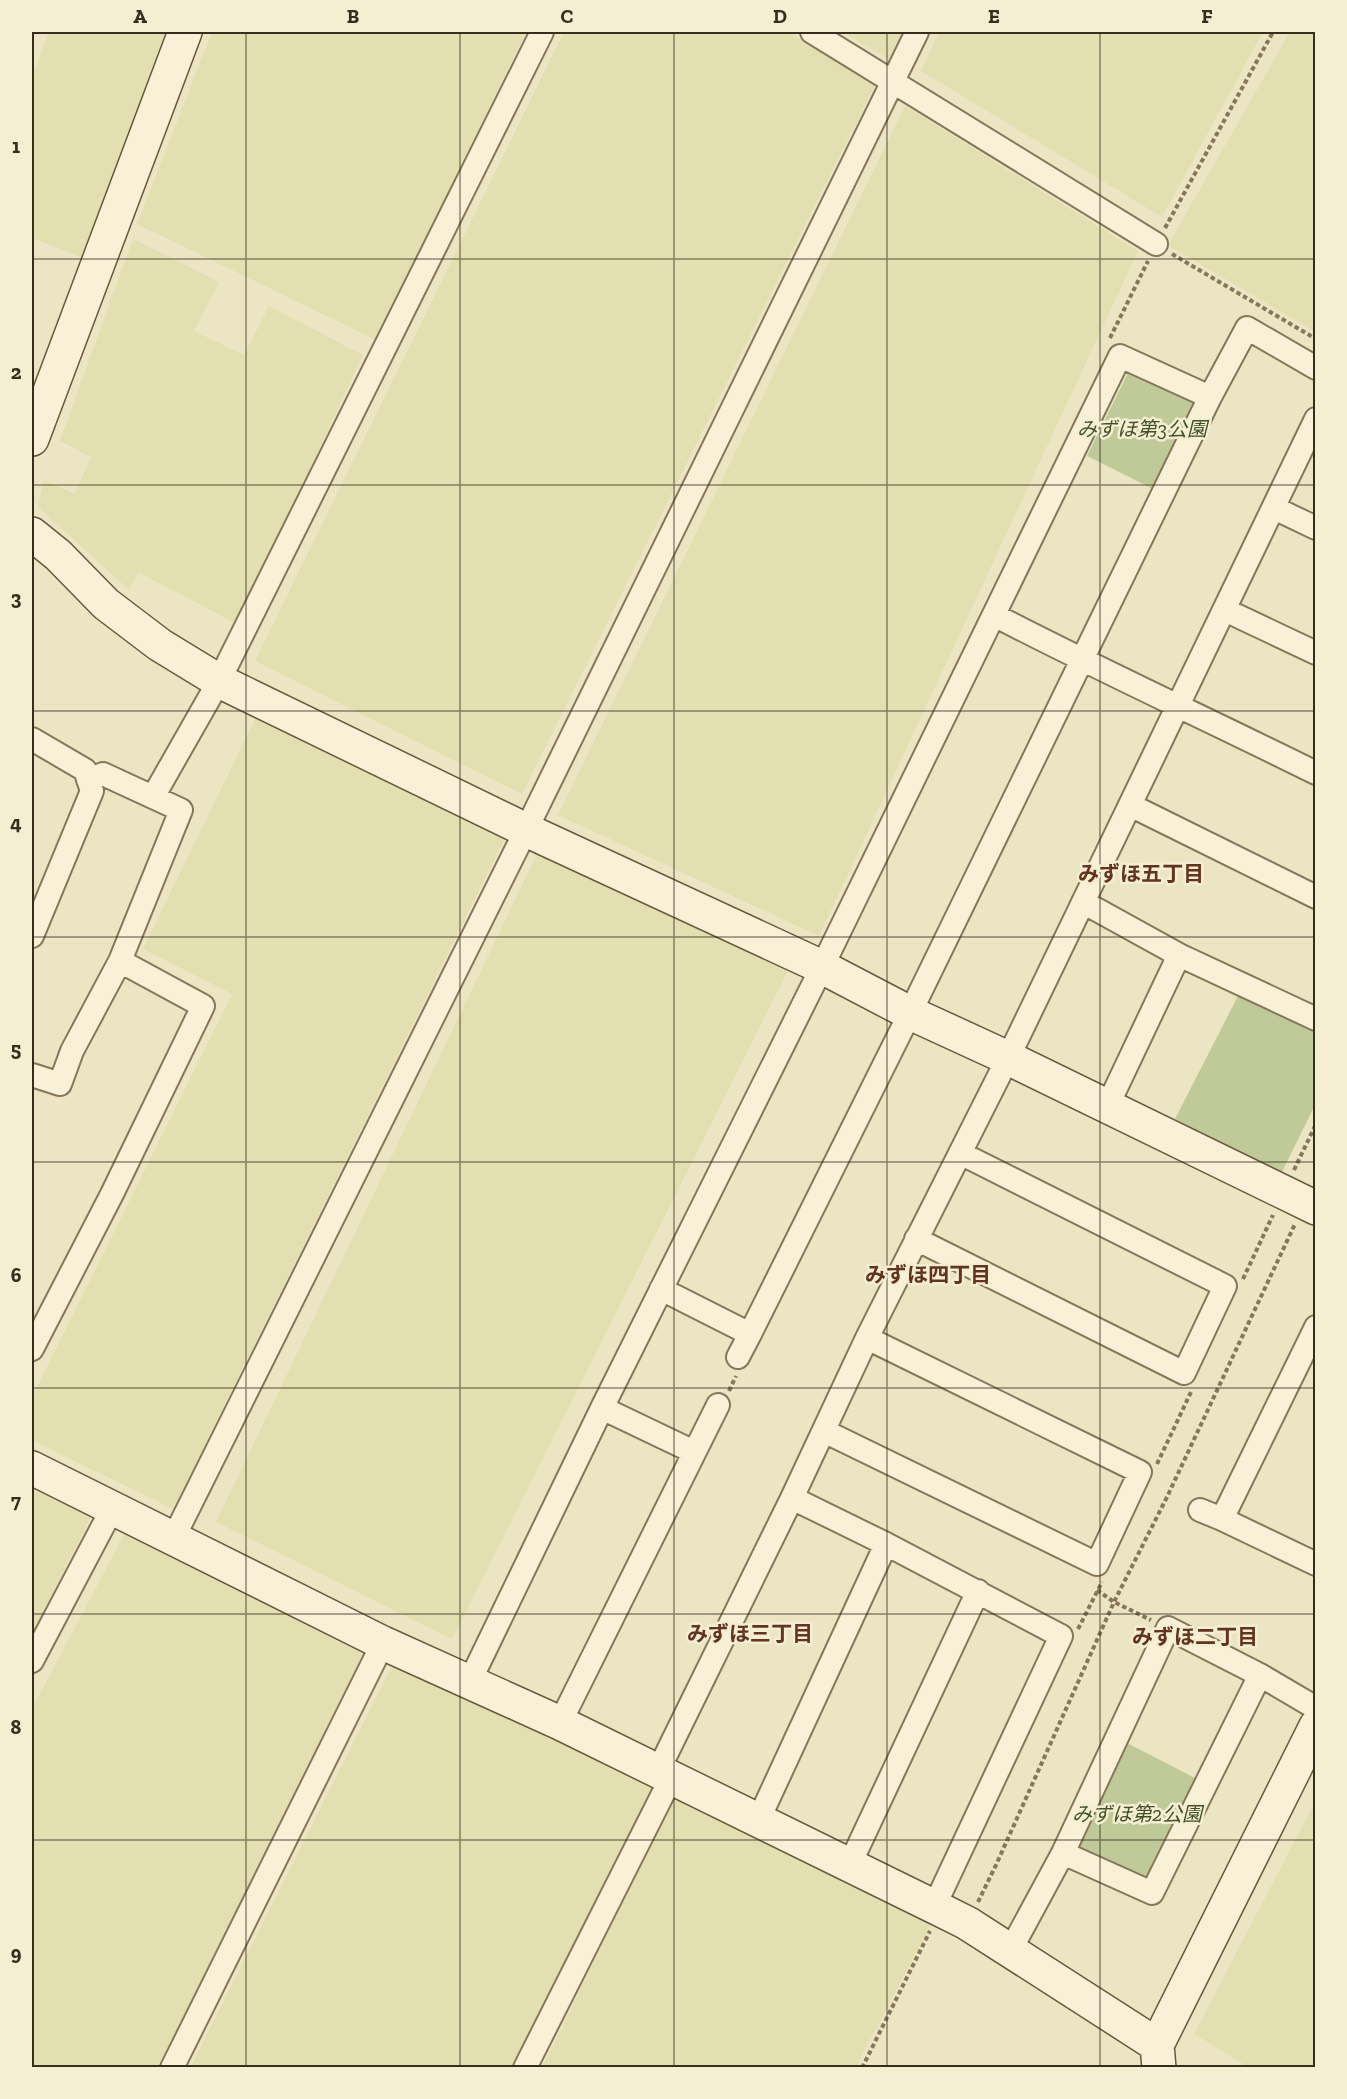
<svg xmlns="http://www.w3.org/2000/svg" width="1347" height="2099" font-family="'Zilla Slab','Noto Sans JP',serif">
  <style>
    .farmland { fill: #e2dfb1 }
    .green { fill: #bfca98 }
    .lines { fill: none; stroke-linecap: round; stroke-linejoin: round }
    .street-casing { stroke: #86775b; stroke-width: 26 }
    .secondary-casing { stroke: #68583e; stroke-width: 36 }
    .path { stroke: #86775b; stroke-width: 4; stroke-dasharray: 4.5 3; stroke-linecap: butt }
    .street { stroke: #f8f1d7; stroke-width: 22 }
    .secondary { stroke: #f8f1d7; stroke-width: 33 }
    .grid { fill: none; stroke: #372d1e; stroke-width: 1.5; stroke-opacity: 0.55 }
    .labels { text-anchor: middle; stroke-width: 5; stroke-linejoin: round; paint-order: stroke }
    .park-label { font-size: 20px; font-style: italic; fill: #425226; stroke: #f4eed3 }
    .neighbourhood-label { font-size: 21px; font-weight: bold; fill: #62341f; stroke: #f4eed3 }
    .neatline { fill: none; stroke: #372d1e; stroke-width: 2 }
    .grid-label { font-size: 20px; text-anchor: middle; font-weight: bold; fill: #372d1e }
  </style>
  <rect width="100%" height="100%" fill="#ece5c4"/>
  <path class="farmland" d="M49,32H173L86,259L32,238V76Z
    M212,32H526L376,340L137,224Z
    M564,32H788L875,85L522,794L255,661Z
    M843,32H906L892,61Z
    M939,32H1263L1162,217L921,71Z
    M1290,32H1315V332L1168,245Z
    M905,106L1138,251L819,936L558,815Z
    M133,239L219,282L194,331L244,355L269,306L363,355L237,624L138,572L129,590L38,507L44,480L75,494L91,457L60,441Z
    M260,709L509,830L173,1509L32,1440V1397L232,994L143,949Z
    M539,850L788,971L452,1639L216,1522Z
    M32,1479L95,1509L32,1633Z
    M126,1531L364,1652L158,2067L32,2068V1709Z
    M395,1660L671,1778L519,2067L190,2068Z
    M675,1797L933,1920L856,2067L542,2068Z
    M1315,1802V2067H1248L1194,2034Z"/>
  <path class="green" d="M1129,371L1197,401L1153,489L1087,456Z
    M1240,992L1315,1030V1105L1281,1174L1175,1119Z
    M1127,1743L1199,1780L1149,1882L1075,1848Z"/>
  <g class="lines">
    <g class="street-casing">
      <path id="street" d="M812,32L1156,244
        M1274,508L1316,528
        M1225,610L1316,653
        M994,615C1100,670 1209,720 1316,773
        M32,739L85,770L92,791L32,936
        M153,797L219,681L542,32
        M1130,805L1316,897
        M1083,902L1179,955L1316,1019
        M32,1075L60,1084L72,1051L120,961L181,810L103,774L88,780
        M1107,1107L1179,955
        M916,1239L1184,1373L1225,1286L960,1153
        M661,1289L750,1334L910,1013L1210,397L1247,328L1316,368
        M32,1349L112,1194L203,1006L120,961
        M738,1357L750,1334
        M602,1408L694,1452
        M824,1431L1097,1564L1140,1472L867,1338
        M792,1498L886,1544L1061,1636L934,1907
        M1200,1510L1222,1519L1316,1564
        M1222,1519L1316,1327
        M173,1539L526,830L917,32
        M32,1661L112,1509
        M470,1681L602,1408L822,967L1120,356L1210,397
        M560,1723L718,1405
        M658,1771L792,1498L867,1338L1008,1058L1316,419
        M758,1821L886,1544
        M1063,1853L1152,1893L1260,1675
        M850,1864L978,1591
        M1010,1951L1063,1853L1168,1628L1260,1675L1316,1708
        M172,2068L383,1643
        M525,2068L671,1778"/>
    </g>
    <g class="secondary-casing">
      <path id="secondary" d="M32,439L185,32
        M32,534L58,555L106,604L160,645L219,681L526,830L822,967L910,1013L1008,1058L1316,1208
        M32,1468L383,1643L560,1723L941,1910L967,1923L1157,2045
        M1159,2068L1157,2045L1316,1726"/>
    </g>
    <path class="path" d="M1165,228L1273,32
      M1172,254L1316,339
      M1110,338L1148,261
      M1294,1170L1316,1124
      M1243,1279L1273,1215
      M729,1391L736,1376
      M1157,1464L1191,1392
      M1097,1590L1114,1602L1151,1620
      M1078,1629L1102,1582
      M978,1902L996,1865L1114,1602L1167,1497L1295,1224
      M862,2068L930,1931"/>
    <use href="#street" class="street"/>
    <use href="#secondary" class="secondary"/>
  </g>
  <path class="grid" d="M246,32V2068M460,32V2068M674,32V2068M887,32V2068M1100,32V2068M32,259H1316M32,485H1316M32,711H1316M32,937H1316M32,1162H1316M32,1388H1316M32,1614H1316M32,1840H1316"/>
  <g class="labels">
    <g class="park-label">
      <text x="1142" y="436">みずほ第3公園</text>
      <text x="1137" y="1821">みずほ第2公園</text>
    </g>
    <g class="neighbourhood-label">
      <text x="1141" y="881">みずほ五丁目</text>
      <text x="928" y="1282">みずほ四丁目</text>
      <text x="750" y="1641">みずほ三丁目</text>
      <text x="1195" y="1644">みずほ二丁目</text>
    </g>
  </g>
  <rect width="1347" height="2099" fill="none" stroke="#f4eed3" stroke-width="66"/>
  <rect x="33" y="33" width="1281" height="2033" class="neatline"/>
  <g class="grid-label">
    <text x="140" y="23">A</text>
    <text x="353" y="23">B</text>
    <text x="567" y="23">C</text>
    <text x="780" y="23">D</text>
    <text x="994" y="23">E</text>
    <text x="1207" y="23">F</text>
    <text x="16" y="153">1</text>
    <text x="16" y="379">2</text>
    <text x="16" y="605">3</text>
    <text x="16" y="830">4</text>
    <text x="16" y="1056">5</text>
    <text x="16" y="1282">6</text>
    <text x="16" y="1508">7</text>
    <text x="16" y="1734">8</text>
    <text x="16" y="1960">9</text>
  </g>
</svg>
